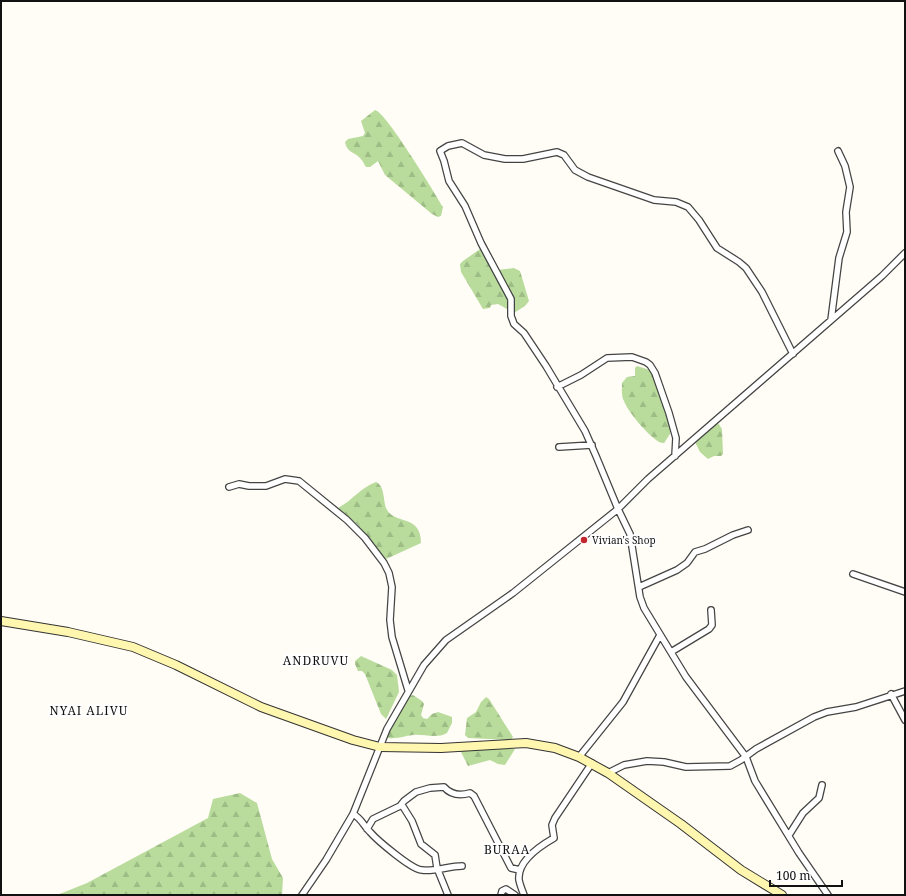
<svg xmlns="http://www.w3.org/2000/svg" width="906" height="896" font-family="'Noto Serif',serif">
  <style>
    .forest { fill: url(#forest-firs) }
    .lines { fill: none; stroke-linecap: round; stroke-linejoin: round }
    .street-casing { stroke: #444; stroke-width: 8 }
    .secondary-casing { stroke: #333; stroke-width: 10 }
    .street { stroke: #fff; stroke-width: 5.5 }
    .secondary { stroke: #fff6b0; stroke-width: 8 }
    .poi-dot { fill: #c4262e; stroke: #fff; stroke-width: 1.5 }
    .labels { text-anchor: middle; stroke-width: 4; stroke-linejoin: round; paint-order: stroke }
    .poi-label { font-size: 10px; fill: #111; stroke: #fff; text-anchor: start }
    .quarter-label { font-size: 12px; letter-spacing: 1px; fill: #111; stroke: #fff }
  </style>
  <defs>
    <pattern id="forest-firs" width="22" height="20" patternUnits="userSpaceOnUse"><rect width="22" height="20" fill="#b9dc9c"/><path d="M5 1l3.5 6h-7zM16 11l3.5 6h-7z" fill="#9ebc85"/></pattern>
  </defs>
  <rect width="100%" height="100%" fill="#fffdf5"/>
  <path class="forest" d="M375,110C386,112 434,192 443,207L441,216L438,217L432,214L385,175L378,161L370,167H366C364,164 363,161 360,158C355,152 347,153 345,142L348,139L363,136L365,133L361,121Z
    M480,249L483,250L497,270L514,268L520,271L529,301L525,306L514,313L498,304L491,305L490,308L483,309L461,272L460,264L463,261Z
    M637,366L650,370L654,376L670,421V434L664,443C655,445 627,411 624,401C621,396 622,389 622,383L627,377L635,376V368Z
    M715,423H718L722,429L723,454L721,456H714L708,459L700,452L695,442Z
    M376,482C385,486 383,500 386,508C394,526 421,513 421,543L386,559L357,524L338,508C353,500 360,488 376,482Z
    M361,656L392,670L397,675L399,692L386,719L381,714L365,674L362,671H358L355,664V661Z
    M413,695L422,701L424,704L421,715L423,718L427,719L432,714L438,712L452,717V723L447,733C436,739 424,734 413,735C403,736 399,739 388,738L386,735L410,696Z
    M486,697L489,699L513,737L511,740L468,738L465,735L467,718L476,712L481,702Z
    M459,748L515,749L505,765L498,764L490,760L468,766Z
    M240,793L257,803L272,859L283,878L282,895H57L87,883L208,818L213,799Z"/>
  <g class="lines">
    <g class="street-casing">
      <path id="street" d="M831,320L839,258L847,232L846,212L850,187L845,166L838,151
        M793,354L762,292L746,268L739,262L717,248L699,220L688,207L676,202L654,200L588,177L575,170L564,155L557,152L523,159H505L484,155L462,143L448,146L440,151L444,161L449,181L465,206L481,243L511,299V316L514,324L524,333L546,366L585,431L596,456L618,509L630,534L640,597L644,608L686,677L746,757L755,781L799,853L828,895
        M557,387L581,375L607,358L632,357L646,362L650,365L655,373L669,413L676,438L675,456
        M559,447L592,445
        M229,487L239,484L249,486H266L285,479L299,481L347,520L365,538L384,563L389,573L392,587L390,620L392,637L408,690
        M853,574L905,592
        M639,587L677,570L687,563L695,552L705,549L733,535L748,530
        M671,652L709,629L712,625L711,610
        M891,694L905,720
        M579,757L623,702L660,635
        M608,773L624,765L647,761L664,762L686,767L730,766L741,760L756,749L814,717L827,712L856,707L905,691
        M402,805L412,821L421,844L435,855L437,868L448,895
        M353,814C361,818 364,826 370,832C377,840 412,870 422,870C434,872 449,866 462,866
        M367,829L373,819L400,806L404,801L416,792L430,788L444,787C451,795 460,796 470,793L474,796L511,868L520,870
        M789,835L803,813L819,798L822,785
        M302,895L326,860L353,814L387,729L424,665L446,640L513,593L618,509L648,479L882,276L905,253
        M501,895L502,891L506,889L515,895
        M524,895C522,890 520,885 519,880C517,861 540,846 554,838L552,825L555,818L592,763"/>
    </g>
    <g class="secondary-casing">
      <path id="secondary" d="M1,621L68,632L133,647L176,665L261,707L353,740L380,747L441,748L526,743L555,748L579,757L608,773L681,824L741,870L782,895"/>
    </g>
    <use href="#street" class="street"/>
    <use href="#secondary" class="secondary"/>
  </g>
  <circle class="poi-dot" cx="584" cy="540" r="4"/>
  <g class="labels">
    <g class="poi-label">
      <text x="592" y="544">Vivian's Shop</text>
    </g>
    <g class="quarter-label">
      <text x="316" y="665">ANDRUVU</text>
      <text x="89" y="715">NYAI ALIVU</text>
      <text x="507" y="854">BURAA</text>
    </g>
  </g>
  <rect width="906" height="896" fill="none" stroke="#111111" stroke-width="4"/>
  <path d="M770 880v6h72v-6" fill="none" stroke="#111111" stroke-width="2"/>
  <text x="776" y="880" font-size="12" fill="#111111" stroke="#ffffff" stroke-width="3" paint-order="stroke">100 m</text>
</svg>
